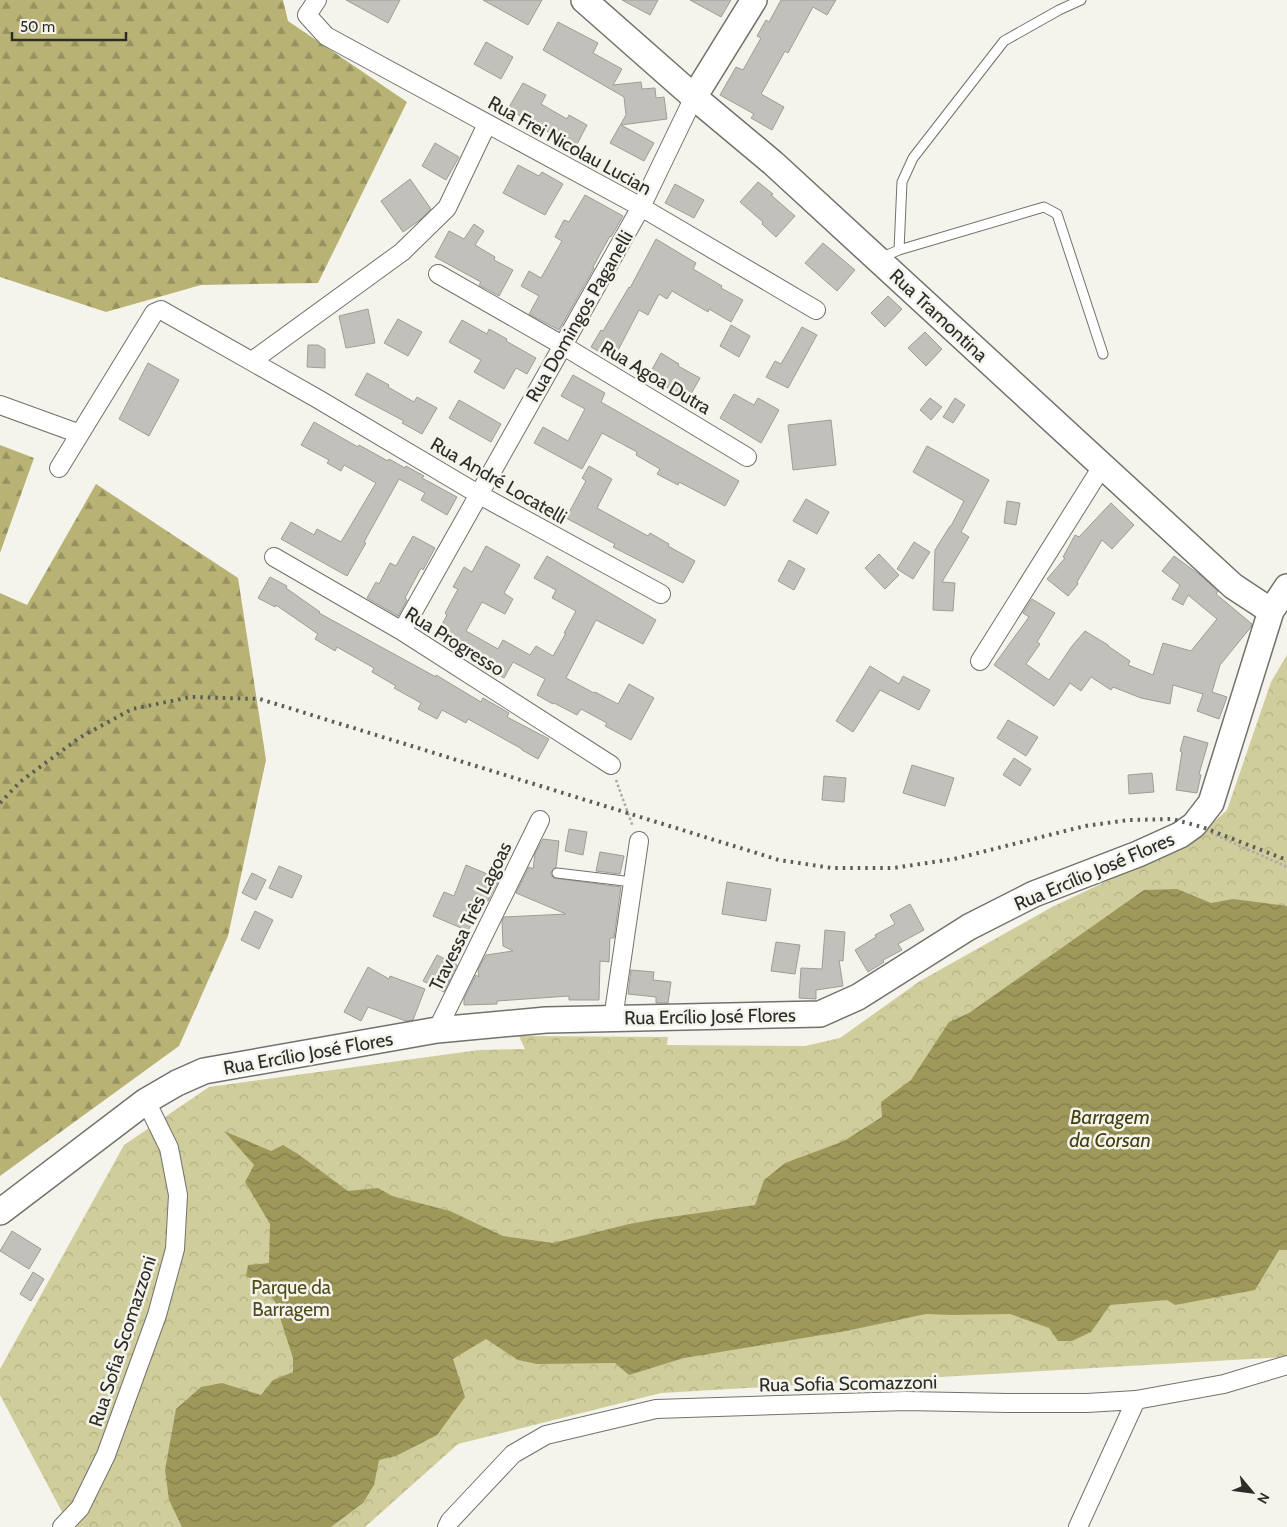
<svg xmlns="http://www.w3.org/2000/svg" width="1287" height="1527" font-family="Cabin,sans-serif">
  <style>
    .forest { fill: url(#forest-firs) }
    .park { fill: url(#park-crowns) }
    .water { fill: url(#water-waves) }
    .building { fill: #c1c0ba; stroke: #9e9d97 }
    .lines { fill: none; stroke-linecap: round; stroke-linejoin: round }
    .lane-casing { stroke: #72726c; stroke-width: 11 }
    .street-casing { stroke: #72726c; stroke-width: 20 }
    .secondary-casing { stroke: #72726c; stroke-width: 28 }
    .path { stroke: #abaaa5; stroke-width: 2.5; stroke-dasharray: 2.5 2.5; stroke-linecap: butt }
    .lane { stroke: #fff; stroke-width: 9 }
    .street { stroke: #fff; stroke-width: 18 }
    .secondary { stroke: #fff; stroke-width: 25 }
    .rail { stroke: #5c5c58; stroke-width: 4; stroke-dasharray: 2.5 5; stroke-linecap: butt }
    .labels { text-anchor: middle; stroke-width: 5; stroke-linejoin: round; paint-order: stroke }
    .street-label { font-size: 19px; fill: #2c2c29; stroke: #f4f3ec }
    .park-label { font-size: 19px; fill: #504b1b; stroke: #f4f3ec }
    .water-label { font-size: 20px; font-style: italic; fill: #44400e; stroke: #f4f3ec }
  </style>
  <defs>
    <pattern id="forest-firs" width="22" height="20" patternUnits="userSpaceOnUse" patternTransform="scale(1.25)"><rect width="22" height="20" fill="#b8b375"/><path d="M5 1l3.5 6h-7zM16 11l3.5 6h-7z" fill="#969260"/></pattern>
    <pattern id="park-crowns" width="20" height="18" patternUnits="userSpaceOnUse" patternTransform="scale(1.25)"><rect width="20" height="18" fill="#d0cd9c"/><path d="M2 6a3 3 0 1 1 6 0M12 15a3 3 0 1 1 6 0" fill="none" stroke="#b3b086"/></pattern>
    <pattern id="water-waves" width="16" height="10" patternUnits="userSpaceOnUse" patternTransform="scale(1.25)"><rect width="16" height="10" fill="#9e995b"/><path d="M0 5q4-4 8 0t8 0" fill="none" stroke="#817d4b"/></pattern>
  </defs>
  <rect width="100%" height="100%" fill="#f4f3ec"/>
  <path class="forest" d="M0,0H283L288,21L407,102L318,283L201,285L106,312L0,277Z
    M0,445L34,458L0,553Z
    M96,484L238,578L266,760L228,936L179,1046L0,1176V593L27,605Z"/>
  <path class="park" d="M1287,655V1357L661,1393L458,1444L365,1527H70L0,1395V1369L124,1145L209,1087L479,1050L525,1049L519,1036L668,1037L667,1045L805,1046L840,1038L920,981L1052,907L1194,840L1227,810L1271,682Z"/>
  <path class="water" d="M1177,889L1211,903L1233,899L1287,906V1250H1279L1255,1290L1175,1305L1167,1300L1110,1305L1091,1332L1072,1341H1058L1049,1328L1010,1314L951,1315L926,1314L846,1331L684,1358L629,1375L615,1363L537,1364L518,1360L486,1339L453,1359L465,1397L437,1435L396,1456L379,1460L374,1485L363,1503L331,1527H182L169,1500L165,1470L176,1409L201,1387L222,1383L261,1395L273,1380L293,1372V1358L275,1302L263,1285L246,1276L248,1265L269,1263L270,1224L245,1182L254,1165L224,1131L271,1151L283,1145L298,1154L348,1191L378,1188L392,1196L450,1211L503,1236L553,1243L629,1224L663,1218L755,1205L764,1180L785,1163L844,1141L882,1117L881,1102L911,1080L949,1022L969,1013L1144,890Z"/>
  <path class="building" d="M346,0H400L388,23Z
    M483,0H542L528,25Z
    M622,0H658L650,15Z
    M690,0H731L721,17Z
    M781,0H836L827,15L813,7L788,53L785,51L761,94L784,107L772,130L751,118L754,114L720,95L736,67L743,70L761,38L757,36L766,20L769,22Z
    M558,22L598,43L593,53L622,69L613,85L641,82L642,89L655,88L656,98L664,97L667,119L621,125L654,143L644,161L610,143L626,115L624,97L543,50Z
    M486,42L513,57L501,79L474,64Z
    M523,83L546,95L541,104L567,119L569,115L587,125L573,152L554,142L557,137L508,109Z
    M435,143L459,157L446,180L422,166Z
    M518,165L539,176L542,172L563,184L545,215L503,193Z
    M410,179L431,209L420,220L403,232L381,201Z
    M758,182L773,194L771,195L795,216L776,237L762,224L763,222L740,202Z
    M675,184L704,200L694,218L665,203Z
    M585,195L623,216L611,237L610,236L593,267L594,268L559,330L529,314L539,296L521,286L529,271L541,278L562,241L555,237L564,220L569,222Z
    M474,224L484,231L475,245L495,257L494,260L513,270L499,296L479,285L481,282L435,257L449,231L464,239Z
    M656,239L696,263L693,269L722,286L721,288L743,300L731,322L709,309L708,312L672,291L667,299L659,294L648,315L639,310L613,360L591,347L601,330L603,331L629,287L630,288Z
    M823,243L855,270L837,291L805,263Z
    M888,296L902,309L885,327L871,313Z
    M368,309L375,343L346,348L339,316Z
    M398,319L422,332L408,356L384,343Z
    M462,320L487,334L489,329L507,339L506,341L536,358L527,374L516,368L504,389L474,372L481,360L449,342Z
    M731,325L750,336L739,357L720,346Z
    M802,327L817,335L788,388L766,377L775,361L781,364Z
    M925,332L942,349L926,366L908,348Z
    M308,345H318L325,349V368L307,367Z
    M661,353L679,364L678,366L700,378L687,401L668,391L670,389L648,377Z
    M148,363L179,380L149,436L119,419Z
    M367,373L389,385L388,387L414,402L417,397L437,408L422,434L402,423L404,421L355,395Z
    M573,375L605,393L601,402L739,481L725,506L679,482L678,485L657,474L660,469L636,455L637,452L602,433L582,469L534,443L543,427L568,441L585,409L561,396Z
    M734,394L754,405L758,398L779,410L761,443L720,418Z
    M930,398L942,407L931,420L920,410Z
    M955,398L965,405L953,423L943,417Z
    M459,400L501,424L491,442L449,418Z
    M831,420L836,465L793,470L788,425Z
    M314,422L358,447L359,445L388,461L389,459L405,468L406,466L424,476L422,478L457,497L447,515L421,500L425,493L399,479L364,542L366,543L347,576L281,539L291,522L314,535L317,529L341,542L376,483L344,465L341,471L327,463L329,460L301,445Z
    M927,446L989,480L961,532L969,537L942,582L955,583L953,611L933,610L935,550L950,526H951L964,501L913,472Z
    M589,466L612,479L597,508L648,536L650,533L669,544L668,546L695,561L683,583L613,547L615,544L566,518L586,481L582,478Z
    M806,499L829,512L817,534L793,521Z
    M1007,501L1020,503L1016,525L1004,523Z
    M1111,503L1134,525L1112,549L1102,540L1077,582L1078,584L1068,596L1047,579L1065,558L1063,557L1075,535L1079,537Z
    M413,536L435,548L423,570L421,568L405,598L407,600L398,616L367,598L376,582L379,584L390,563L396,566Z
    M914,542L930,552L913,579L897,569Z
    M486,546L520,565L504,593L513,599L505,614L482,602L466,631L498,649L503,640L530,655L536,646L553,656L566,633H564L576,611L552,598L556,590L534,578L547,556L656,620L643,644L596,620L566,678L594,693L595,692L618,704L629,684L654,698L631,740L605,726L607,723L581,709L577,715L554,703L553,704L537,695L545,679L513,662L504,678L488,669L489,666L456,648L457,647L436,635L447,615L445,613L458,589L453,587L464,567L472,572Z
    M879,554L899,575L885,589L865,568Z
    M1174,556L1200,575L1218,591L1216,594L1252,624L1251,627L1220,665L1212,692L1227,697L1219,719L1197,711L1203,694L1173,685L1170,704L1141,698L1113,687L1111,690L1091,677L1081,691L1070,683L1054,706L994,665L1029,617L1023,613L1032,599L1055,613L1037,642L1040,644L1026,664L1049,680L1072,646L1085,631L1108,645V646L1130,661L1128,665L1153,675L1163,643L1191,651L1217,619L1188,595L1183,605L1172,599L1180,585L1162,571Z
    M789,560L805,569L794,590L778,581Z
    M270,577L287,586L286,588L320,612L319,613L436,677V675L481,702L483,698L509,713L507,717L549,739L538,759L522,750V749L468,719L466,723L442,710L437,719L418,709L421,703L394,688L396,686L372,672L374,668L337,647L335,651L315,639L318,634L276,605L275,607L258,598Z
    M870,666L899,684L903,676L930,690L919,710L880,690L853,732L836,721Z
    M1008,720L1038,737L1026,756L997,738Z
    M1184,736L1208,743L1199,774L1201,775L1197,793L1176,790L1182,752L1180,751Z
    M1014,758L1031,769L1020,786L1003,775Z
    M912,765L954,778L945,806L903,793Z
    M1152,773L1154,792L1129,794L1128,775Z
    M824,776L846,778L844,802L822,800Z
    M569,829L587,832L583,855L565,851Z
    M543,839L559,841L556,867L551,872V875L554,878L621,887L614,938H610L609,962L600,961L599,1000H569V996L497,1001V1004L464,1005V999L476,975L479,977L478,970L486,955L513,951L503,946L502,921L504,917L566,914L516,893L529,867L533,869L535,854Z
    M600,852L624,856L620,874L596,871Z
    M466,865L499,879L488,901L483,899L468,931L433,916L444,892L454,896Z
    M279,866L302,876L292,898L269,888Z
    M252,873L266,880L256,900L242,893Z
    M727,882L771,889L766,921L722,914Z
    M910,904L924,930L898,944L902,950L883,960L884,962L868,972L855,950L876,937L875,935L895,924L890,915Z
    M255,911L273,920L259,949L241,940Z
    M825,930L845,932L843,961L839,960L843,986L816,990V999L799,998L801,968L822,969Z
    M776,942L800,945L795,974L771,971Z
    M437,955L457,965L444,992L423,981Z
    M368,967L389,979L390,976L425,989L413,1020L406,1021L368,1007L361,1021L344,1012Z
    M631,970L654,972L653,980L671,982L668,1003H656V997L628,994Z
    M12,1231L41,1249L29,1269L0,1251Z
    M33,1272L44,1279L31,1301L20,1294Z"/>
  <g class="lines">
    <g class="lane-casing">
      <path id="lane" d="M899,250L902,182L913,158L1004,41L1059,10L1081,0
        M880,258L899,250L1044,207L1057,214L1103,354
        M557,873L633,882"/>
    </g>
    <g class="street-casing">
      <path id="street" d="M307,15L326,36L641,207L816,310
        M307,15L317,0
        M438,274L562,345L747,457
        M252,361L402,252L447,208L487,124
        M0,405L80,434
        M59,468L154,313L161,310L318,399L478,494L661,594
        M274,557L402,631L611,765
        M402,631L641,207L694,97
        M980,661L1103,465
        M613,1019L639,841
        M437,1030L540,820
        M62,1527L80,1508L106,1455L157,1315L175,1249L178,1195L169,1148L146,1101
        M447,1527L450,1521L513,1454L546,1435L656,1409L906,1401L1008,1403H1087L1136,1400L1224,1384L1287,1365
        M1078,1527L1136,1400"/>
    </g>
    <g class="secondary-casing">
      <path id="secondary" d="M584,0L694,97L773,163L1233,586L1271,611
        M694,97L754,0
        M0,1212L146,1101L177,1083L204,1071L437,1030L546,1020L820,1014L858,997L969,927L1034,894L1138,854L1180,835L1194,825L1211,803L1271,611L1287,587"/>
    </g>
    <path class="path" d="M616,780L633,827
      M1211,833L1287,867"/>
    <use href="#lane" class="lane"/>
    <use href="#street" class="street"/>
    <use href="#secondary" class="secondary"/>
    <path class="rail" d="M0,803L20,782L79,738L132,709L191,697L260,699L779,860L832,868H893L954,859L1085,826L1129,820L1172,819L1202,827L1287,860"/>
  </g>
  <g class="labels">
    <g class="street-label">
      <text transform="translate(570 145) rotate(29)" y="7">Rua Frei Nicolau Lucian</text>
      <text transform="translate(939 315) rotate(43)" y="7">Rua Tramontina</text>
      <text transform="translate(579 316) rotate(-60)" y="7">Rua Domingos Paganelli</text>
      <text transform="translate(656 377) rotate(31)" y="7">Rua Agoa Dutra</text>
      <text transform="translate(499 480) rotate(30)" y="7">Rua André Locatelli</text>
      <text transform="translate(455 641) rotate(32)" y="7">Rua Progresso</text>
      <text transform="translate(1094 871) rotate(-23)" y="7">Rua Ercílio José Flores</text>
      <text transform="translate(470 916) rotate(-64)" y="7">Travessa Três Lagoas</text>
      <text transform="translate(710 1016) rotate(-1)" y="7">Rua Ercílio José Flores</text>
      <text transform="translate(308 1053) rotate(-10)" y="7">Rua Ercílio José Flores</text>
      <text transform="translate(122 1341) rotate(-72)" y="7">Rua Sofia Scomazzoni</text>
      <text transform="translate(848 1383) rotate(-1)" y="7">Rua Sofia Scomazzoni</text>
    </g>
    <g class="park-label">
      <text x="291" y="1294">Parque da<tspan x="291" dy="22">Barragem</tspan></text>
    </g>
    <g class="water-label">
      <text x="1110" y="1124">Barragem<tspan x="1110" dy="23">da Corsan</tspan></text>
    </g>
  </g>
  <g transform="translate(1252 1492) rotate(119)" stroke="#f4f3ec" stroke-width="4" paint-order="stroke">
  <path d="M0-4L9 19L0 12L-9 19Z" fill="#2c2c29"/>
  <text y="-8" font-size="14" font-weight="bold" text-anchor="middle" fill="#2c2c29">N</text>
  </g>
  <path d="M12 32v8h114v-8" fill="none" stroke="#2c2c29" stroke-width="2.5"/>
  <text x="20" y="32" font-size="15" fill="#2c2c29" stroke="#f4f3ec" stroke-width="4" paint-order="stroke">50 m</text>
</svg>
